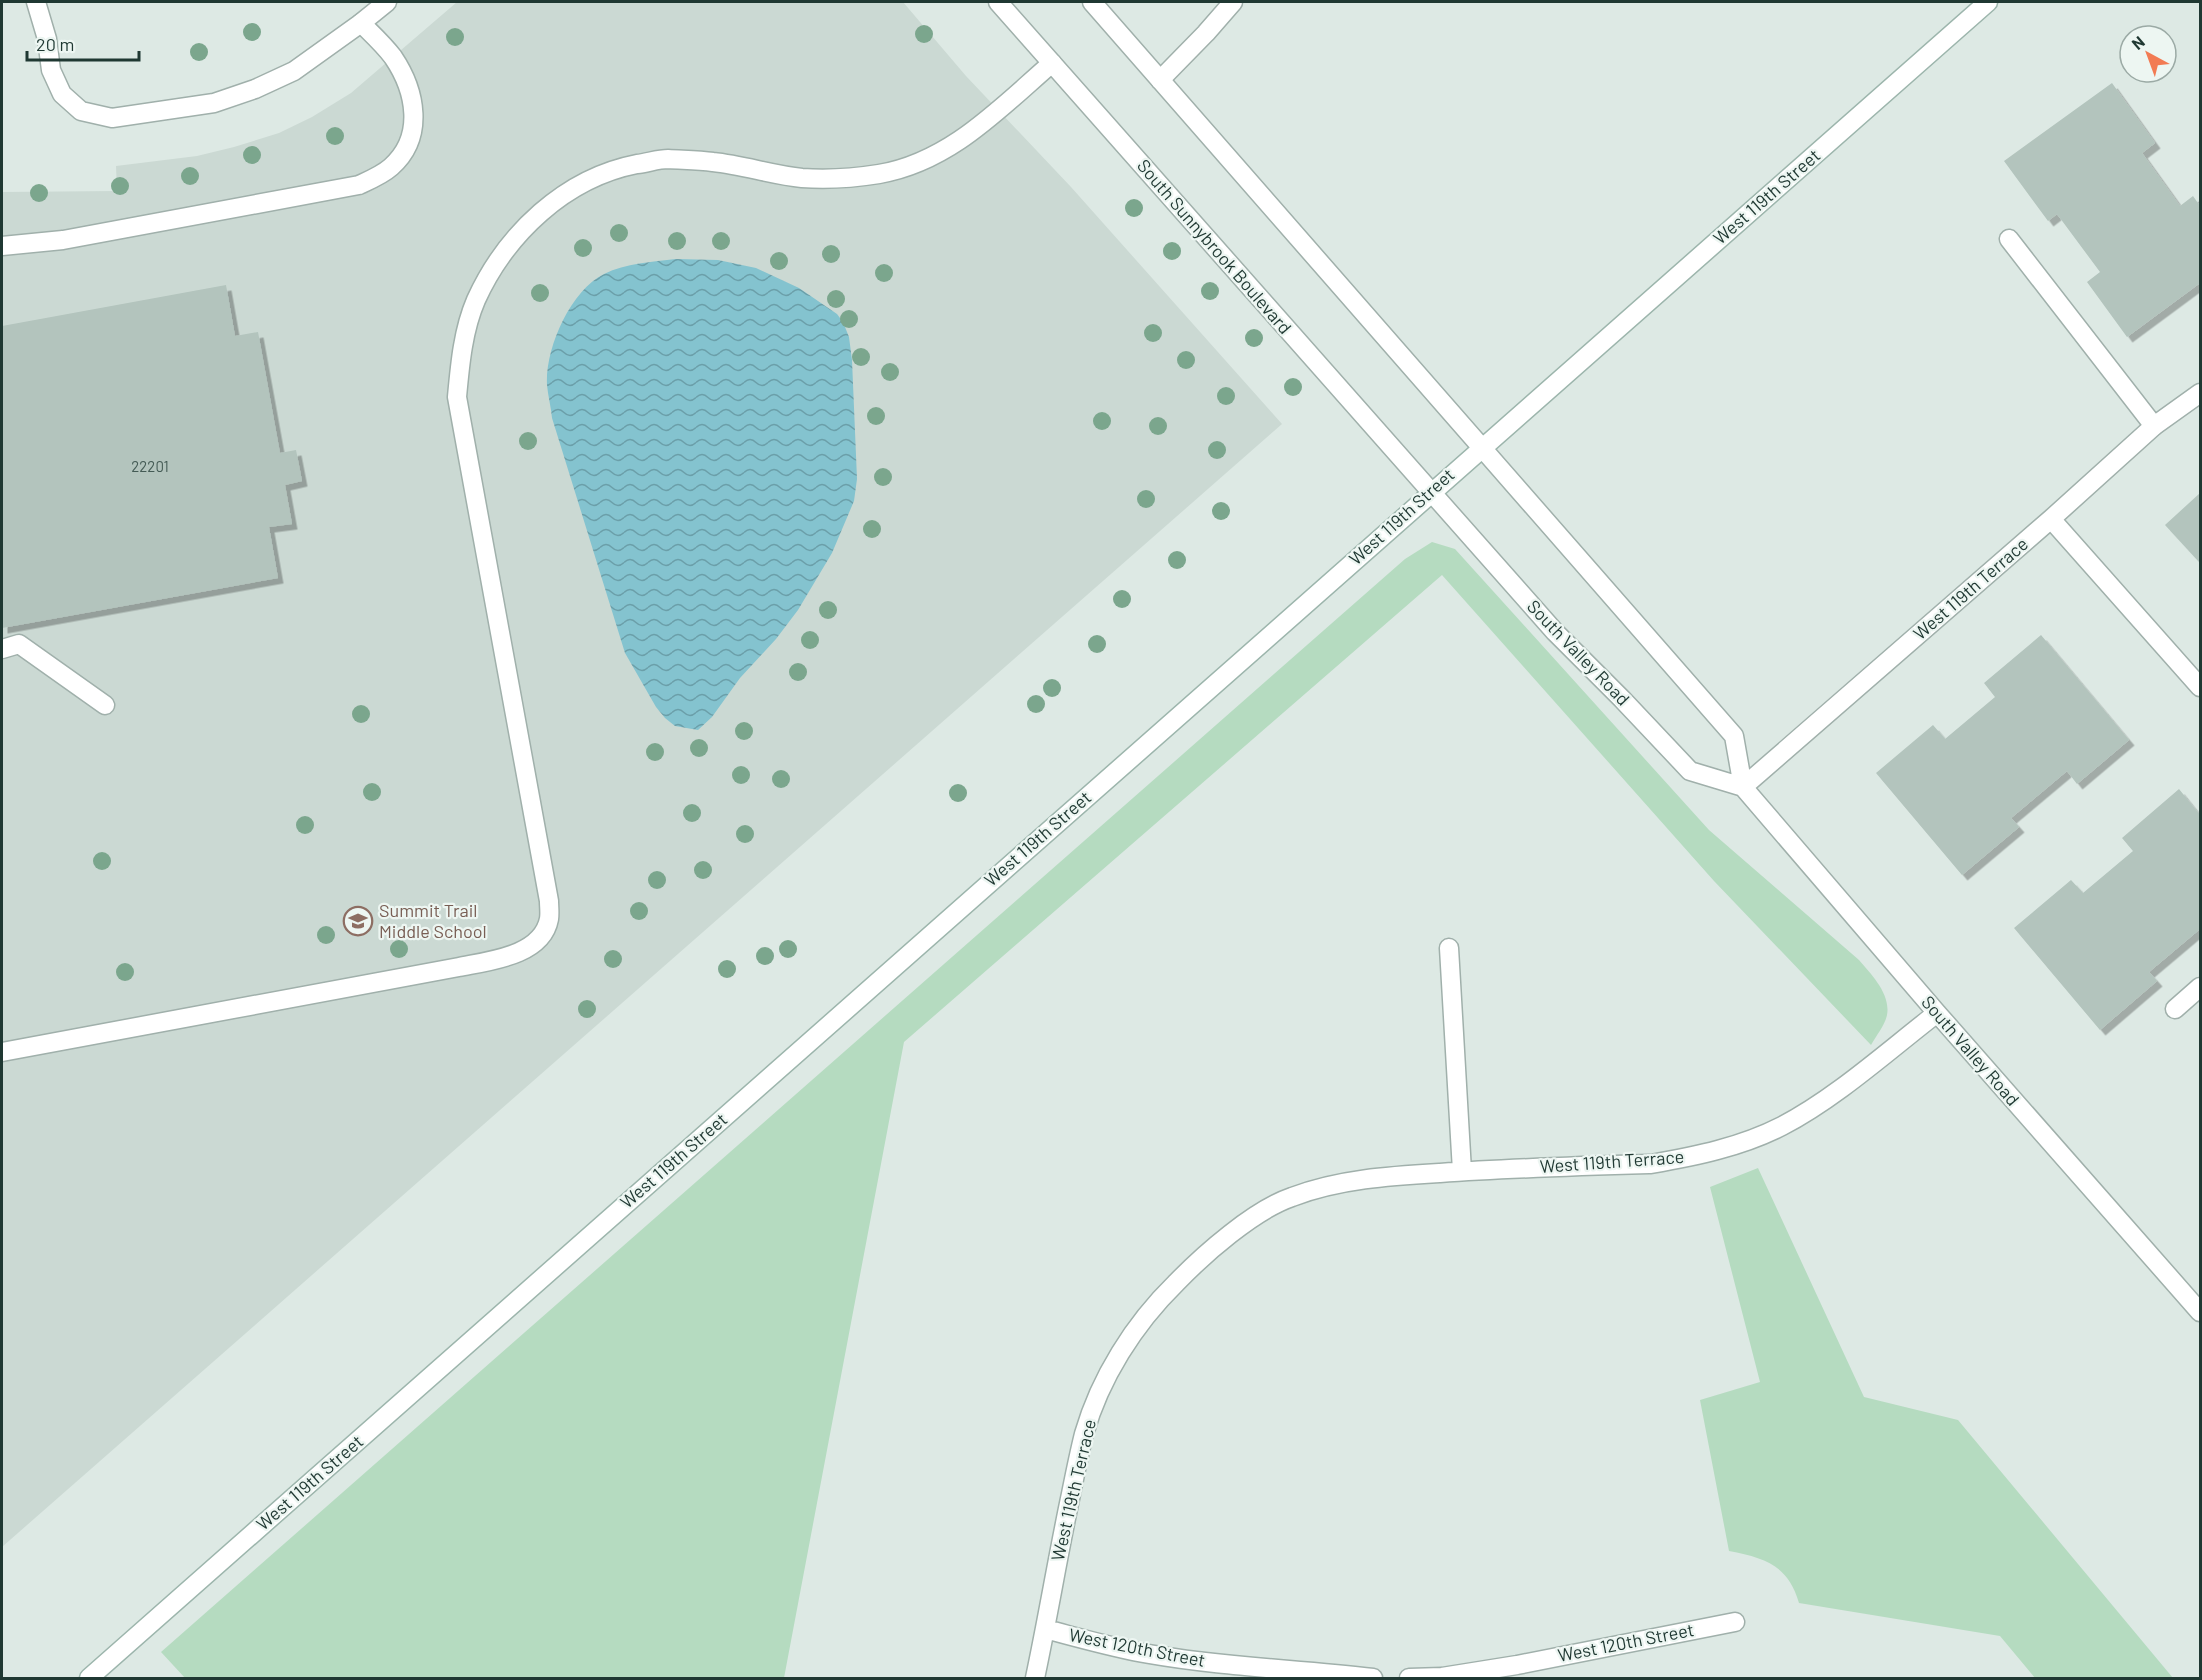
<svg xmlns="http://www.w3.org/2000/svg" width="2202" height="1680" font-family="Barlow,sans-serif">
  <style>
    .built { fill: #cbd9d3 }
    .grass { fill: #b5dbc0 }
    .water { fill: url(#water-waves) }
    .building { fill: #b3c4bd; filter: url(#shadow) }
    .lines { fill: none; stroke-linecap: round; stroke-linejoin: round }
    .service-casing { stroke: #a0b0ab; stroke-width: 21 }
    .minor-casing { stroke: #a0b0ab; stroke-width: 21 }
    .secondary-casing { stroke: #9cb5ac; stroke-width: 21 }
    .service { stroke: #fff; stroke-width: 18 }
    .minor { stroke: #fff; stroke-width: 18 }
    .secondary { stroke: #fff; stroke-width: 18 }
    .tree { fill: #7ba68d }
    .labels { text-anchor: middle; stroke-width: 4.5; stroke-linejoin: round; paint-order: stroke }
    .number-label { font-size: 15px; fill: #445b55 }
    .street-label { font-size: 18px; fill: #1f3832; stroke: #edf6f2 }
    .education-label { font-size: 18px; fill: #785e54; stroke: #edf6f2; text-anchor: start }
  </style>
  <defs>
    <pattern id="water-waves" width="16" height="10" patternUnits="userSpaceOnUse" patternTransform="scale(1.5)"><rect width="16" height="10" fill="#84c3cf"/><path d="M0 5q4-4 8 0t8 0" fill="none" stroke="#6b9fa9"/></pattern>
    <filter id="shadow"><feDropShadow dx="5.5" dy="5.5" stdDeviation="0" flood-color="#0004"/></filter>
  </defs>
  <rect width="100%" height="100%" fill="#dde9e4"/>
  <path class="built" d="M457,2H903L966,76L1071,187L1282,424L2,1547V192L117,191L116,166L197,156L234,147L279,133L312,117L351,93Z"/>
  <path class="grass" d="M1432,542L1455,549L1709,830L1859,960C1871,974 1891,994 1887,1015C1885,1025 1876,1036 1871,1045L1714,881L1442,575L904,1042L784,1678H185L161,1652L1405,559Z
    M1758,1168L1864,1397L1958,1420L2173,1678H2035L2000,1636L1799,1603C1788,1565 1765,1558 1729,1551L1700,1400L1760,1382L1710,1187Z"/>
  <path class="water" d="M676,259L718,260L756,268L799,288L837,314L843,322L849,337L852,360L857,479L854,501L832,553L798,610L776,639L740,678L712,717L698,730L675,726L665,718L656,707L625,653L552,418C551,407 548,396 547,385C545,349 570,291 604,274C626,263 652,262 676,259Z"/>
  <path class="building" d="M2112,83L2155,143L2142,153L2180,206L2193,196L2200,206V283L2127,337L2087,282L2100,272L2057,214L2048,221L2004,161Z
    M226,285L235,336L258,332L280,453L296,450L302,481L285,485L292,524L269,527L278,578L2,628V326Z
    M2200,493V563L2165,525Z
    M2041,635L2129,740L2077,784L2067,771L2011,818L2019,827L1962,875L1876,773L1933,725L1945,739L1995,697L1984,683Z
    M2179,789L2200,815V929L2149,972L2157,981L2100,1030L2014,928L2071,880L2083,893L2133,851L2122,838Z"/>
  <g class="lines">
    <g class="service-casing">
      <path id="service" d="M1160,80L1206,33L1233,2
        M2009,239L2154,426
        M2,246L63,240L359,185C370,180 382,175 391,167C425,137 416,91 393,57C384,45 372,34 361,23
        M2,649L19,644L105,705
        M2175,1009L2200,987
        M2,1052L459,967C489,961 542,956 549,919C550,913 549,907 549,901L457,397C460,364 463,330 476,300C506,234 565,178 637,164C647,163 658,159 668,159C683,160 698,160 713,162C743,165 772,175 802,178C828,180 854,178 879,174C950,162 1000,108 1052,63"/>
    </g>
    <g class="minor-casing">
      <path id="minor" d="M36,2L47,39L51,70L62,94L81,111L112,118L214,103L255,89L294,71L361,23L387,2
        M998,2L1555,632L1622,699L1690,771L1743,787
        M1092,2L1734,736L1743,787L1937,1013L2200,1312
        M2051,519L2200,687
        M1743,787L2051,519L2154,426L2200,393
        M1449,948L1462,1171
        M1045,1629C1080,1638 1114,1648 1149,1654C1223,1667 1298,1669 1373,1678
        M1035,1678C1048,1617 1058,1555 1071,1494C1075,1474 1079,1454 1084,1434C1100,1378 1134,1324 1176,1283C1204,1254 1254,1210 1292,1197C1339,1179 1390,1176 1440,1173C1510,1168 1581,1166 1651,1164C1696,1156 1741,1147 1782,1126C1836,1098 1889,1050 1937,1013
        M1409,1678L1442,1677L1517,1665L1735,1622"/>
    </g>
    <g class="secondary-casing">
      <path id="secondary" d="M89,1678L1988,2"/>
    </g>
    <use href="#service" class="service"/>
    <use href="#minor" class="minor"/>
    <use href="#secondary" class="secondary"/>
  </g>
  <g class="tree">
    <circle cx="252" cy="32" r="9"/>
    <circle cx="924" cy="34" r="9"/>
    <circle cx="455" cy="37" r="9"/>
    <circle cx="199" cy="52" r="9"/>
    <circle cx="335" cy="136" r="9"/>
    <circle cx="252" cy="155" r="9"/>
    <circle cx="190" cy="176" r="9"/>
    <circle cx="120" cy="186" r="9"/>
    <circle cx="39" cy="193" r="9"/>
    <circle cx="1134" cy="208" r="9"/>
    <circle cx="619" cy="233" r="9"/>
    <circle cx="677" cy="241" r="9"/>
    <circle cx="721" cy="241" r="9"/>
    <circle cx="583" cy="248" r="9"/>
    <circle cx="1172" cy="251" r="9"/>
    <circle cx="831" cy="254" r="9"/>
    <circle cx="779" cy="261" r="9"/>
    <circle cx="884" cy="273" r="9"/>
    <circle cx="1210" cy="291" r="9"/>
    <circle cx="540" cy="293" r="9"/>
    <circle cx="836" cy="299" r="9"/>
    <circle cx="849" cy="319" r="9"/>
    <circle cx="1153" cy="333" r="9"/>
    <circle cx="1254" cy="338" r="9"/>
    <circle cx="861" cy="357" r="9"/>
    <circle cx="1186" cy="360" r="9"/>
    <circle cx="890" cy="372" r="9"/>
    <circle cx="1293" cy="387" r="9"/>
    <circle cx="1226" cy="396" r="9"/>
    <circle cx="876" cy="416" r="9"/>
    <circle cx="1102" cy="421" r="9"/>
    <circle cx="1158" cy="426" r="9"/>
    <circle cx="528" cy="441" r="9"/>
    <circle cx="1217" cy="450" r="9"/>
    <circle cx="883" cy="477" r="9"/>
    <circle cx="1146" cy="499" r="9"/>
    <circle cx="1221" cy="511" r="9"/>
    <circle cx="872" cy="529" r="9"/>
    <circle cx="1177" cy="560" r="9"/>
    <circle cx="1122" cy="599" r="9"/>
    <circle cx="828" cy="610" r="9"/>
    <circle cx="810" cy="640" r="9"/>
    <circle cx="1097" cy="644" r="9"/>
    <circle cx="798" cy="672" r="9"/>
    <circle cx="1052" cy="688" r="9"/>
    <circle cx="1036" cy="704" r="9"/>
    <circle cx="361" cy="714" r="9"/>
    <circle cx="744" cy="731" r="9"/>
    <circle cx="699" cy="748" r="9"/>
    <circle cx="655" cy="752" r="9"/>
    <circle cx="741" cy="775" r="9"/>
    <circle cx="781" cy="779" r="9"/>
    <circle cx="372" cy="792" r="9"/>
    <circle cx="958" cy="793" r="9"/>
    <circle cx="692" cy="813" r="9"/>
    <circle cx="305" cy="825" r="9"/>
    <circle cx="745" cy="834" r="9"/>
    <circle cx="102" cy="861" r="9"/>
    <circle cx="703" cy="870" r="9"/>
    <circle cx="657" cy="880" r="9"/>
    <circle cx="639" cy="911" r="9"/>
    <circle cx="326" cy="935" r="9"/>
    <circle cx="399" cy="949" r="9"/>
    <circle cx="788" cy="949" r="9"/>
    <circle cx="765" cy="956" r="9"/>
    <circle cx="613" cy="959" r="9"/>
    <circle cx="727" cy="969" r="9"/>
    <circle cx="125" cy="972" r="9"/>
    <circle cx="587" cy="1009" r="9"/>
  </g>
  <defs>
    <g id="school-ring" transform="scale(1.5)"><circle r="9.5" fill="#edf6f2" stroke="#8d6e63" stroke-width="1.5"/><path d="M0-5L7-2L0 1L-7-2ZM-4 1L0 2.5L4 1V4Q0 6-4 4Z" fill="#8d6e63"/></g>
  </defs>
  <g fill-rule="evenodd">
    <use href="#school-ring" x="358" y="921"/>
  </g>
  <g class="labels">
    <g class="number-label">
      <text x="150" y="472">22201</text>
    </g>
    <g class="street-label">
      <text transform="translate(1767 197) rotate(-41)" y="6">West 119th Street</text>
      <text transform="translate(1214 247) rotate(49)" y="6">South Sunnybrook Boulevard</text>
      <text transform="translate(1402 517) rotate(-42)" y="6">West 119th Street</text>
      <text transform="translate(1971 589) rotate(-41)" y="6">West 119th Terrace</text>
      <text transform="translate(1578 653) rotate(46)" y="6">South Valley Road</text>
      <text transform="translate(1038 839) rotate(-41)" y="6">West 119th Street</text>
      <text transform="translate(1970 1051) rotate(49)" y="6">South Valley Road</text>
      <text transform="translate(674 1161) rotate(-41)" y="6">West 119th Street</text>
      <text transform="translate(1612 1162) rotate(-4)" y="6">West 119th Terrace</text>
      <text transform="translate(310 1483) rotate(-41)" y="6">West 119th Street</text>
      <text transform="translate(1074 1490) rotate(-77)" y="6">West 119th Terrace</text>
      <text transform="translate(1626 1643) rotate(-11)" y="6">West 120th Street</text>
      <text transform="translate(1137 1648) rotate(11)" y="6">West 120th Street</text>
    </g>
    <g class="education-label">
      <text x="379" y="917">Summit Trail<tspan x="379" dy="21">Middle School</tspan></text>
    </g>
  </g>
  <rect width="2202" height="1680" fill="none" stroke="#1f3832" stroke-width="6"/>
  <g transform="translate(2148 54) rotate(319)"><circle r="28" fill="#edf6f2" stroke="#9baaa5" stroke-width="1.5"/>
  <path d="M0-4.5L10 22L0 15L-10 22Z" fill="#f27b53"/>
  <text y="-9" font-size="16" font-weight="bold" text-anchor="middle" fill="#1f3832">N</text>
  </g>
  <path d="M27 51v9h112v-9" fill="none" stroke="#1f3832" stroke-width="3"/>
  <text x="36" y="51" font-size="18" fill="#1f3832" stroke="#edf6f2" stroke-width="4.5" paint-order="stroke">20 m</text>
</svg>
